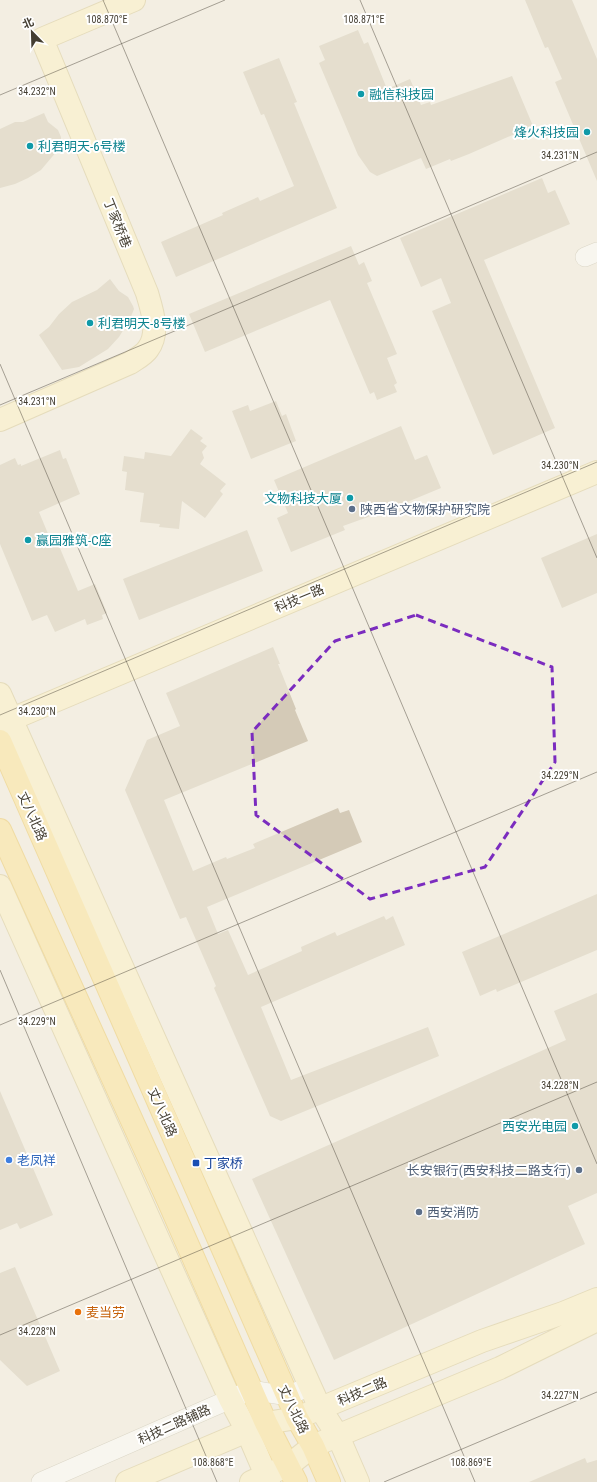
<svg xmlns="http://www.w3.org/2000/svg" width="597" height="1482" font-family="'Roboto Condensed','Noto Sans SC',sans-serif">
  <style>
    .building { fill: #d4cab7 }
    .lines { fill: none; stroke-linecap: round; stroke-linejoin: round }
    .street-casing { stroke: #c1b9a7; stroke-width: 20 }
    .secondary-casing { stroke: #d6c58e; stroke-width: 24 }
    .primary-casing { stroke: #edc456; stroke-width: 24 }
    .street { stroke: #fff; stroke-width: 19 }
    .secondary { stroke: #fff2c0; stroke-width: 22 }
    .primary { stroke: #ffe28f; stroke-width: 22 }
    .marked { fill: none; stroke: #7b2cbf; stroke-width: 3; stroke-dasharray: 8 5; stroke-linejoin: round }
    .ticks { fill: none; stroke: #443e32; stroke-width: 1; stroke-opacity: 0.45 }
    .culture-dot { fill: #0f9aa8; stroke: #fff; stroke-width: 1.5 }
    .service-dot { fill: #5c6f8a; stroke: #fff; stroke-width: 1.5 }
    .shop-dot { fill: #3f7fe0; stroke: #fff; stroke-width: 1.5 }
    .transit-dot { fill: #1a4fb4; stroke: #fff; stroke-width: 1.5 }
    .food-dot { fill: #e8710a; stroke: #fff; stroke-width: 1.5 }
    .labels { text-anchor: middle; stroke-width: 4; stroke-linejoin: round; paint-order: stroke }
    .culture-label { font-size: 13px; fill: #0d838f; stroke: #fff; text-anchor: start }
    .street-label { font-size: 13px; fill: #443e32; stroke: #fff }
    .service-label { font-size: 13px; fill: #4e5e75; stroke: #fff; text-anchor: start }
    .shop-label { font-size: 13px; fill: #366cbe; stroke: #fff; text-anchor: start }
    .transit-label { font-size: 13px; fill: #164399; stroke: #fff; text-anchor: start }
    .food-label { font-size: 13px; fill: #c56008; stroke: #fff; text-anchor: start }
    .ticks-label { font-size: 10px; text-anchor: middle; fill: #443e32; stroke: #fff; stroke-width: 4; stroke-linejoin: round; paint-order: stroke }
  </style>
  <rect width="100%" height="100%" fill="#f3eee2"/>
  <path class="building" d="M525,0H572L597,59V181L555,82L562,79L548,47L545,48Z
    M358,30L364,44L368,42L387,89L410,79L421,105L430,102L431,105L512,76L533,126L469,154L451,161L450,159L426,169L421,158L377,176L370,172L358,155L319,63L325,60L319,46Z
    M279,58L297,102L294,103L337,208L176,277L161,242L223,215L222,213L258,197L260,201L294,186L264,114L261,115L243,72Z
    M44,113L48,122L58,130L61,137V142L57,151L41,170L28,178L15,184L0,188V129L15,122H23Z
    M542,178L548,193L555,190L570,224L484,260L555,428L493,455L432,311L451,303L441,278L421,287L400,238Z
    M351,246L359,265L364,262L372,281L367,283L397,354L387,358L397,383L394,385L397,392L377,400L374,392L370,394L330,300L205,352L189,314Z
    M110,279L119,291L128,297L133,306L134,309L130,319L119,337L108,349L79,367L62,370L39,335L49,327L59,314L72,302L97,290Z
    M276,401L282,416L286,414L296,441L251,459L232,411L248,405L250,411Z
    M401,426L415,460L427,455L441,488L388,510L386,507L368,517L343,526L345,530L291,552L277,518L288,513L274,480Z
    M191,429L203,438L200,441L207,446L202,452L204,458L200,464L226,484L220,491L223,494L205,518L182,501L179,529L159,527L160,524L140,522L144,493L125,490L127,472L122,471L124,456L144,459L145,452L171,456Z
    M60,450L63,459L66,458L80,494L39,512L49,536L54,534L78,591L95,584L107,613L102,615L103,619L87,625L85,619L55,632L47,615L32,621L0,544V465L15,458L18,465L21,464V466Z
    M247,530L263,571L139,620L123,579Z
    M597,534V593L562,608L541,558Z
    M273,647L280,664H278L296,709L295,710L308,741L164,800L193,871L226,857L227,859L255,848L253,844L338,808L340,813L349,810L362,842L207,907L218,934L228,930L248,975L302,951L301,947L335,932L337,936L384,916L386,920L393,916L405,945L261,1007L291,1080L428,1027L439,1056L281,1121L270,1116L214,988L216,986L186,917L180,919L125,790L147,740L180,726L166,693Z
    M597,894V950L497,992L496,989L480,996L462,952Z
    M597,993V1193L568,1206L585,1244L334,1360L252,1179L566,1040L554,1011Z
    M0,1091L53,1215L20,1229L17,1223L0,1230Z
    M15,1267L60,1371L27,1386L0,1360V1273Z
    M585,1458L587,1463L597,1460V1482H529Z"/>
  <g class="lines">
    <g class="street-casing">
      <path id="street" d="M585,257L597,252
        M41,1482L251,1390L287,1396L310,1386"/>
    </g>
    <g class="secondary-casing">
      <path id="secondary" d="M0,420L130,363C136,359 144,355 148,349C160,333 152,310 147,293L42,39L134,0
        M0,694L310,1386L320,1408L338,1436L358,1482
        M0,724L597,472
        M0,886L230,1399L247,1431L269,1482
        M127,1482L266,1423L297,1418L482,1341L563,1313L597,1299
        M251,1482L289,1465L313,1446L500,1368L597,1320"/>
    </g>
    <g class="primary-casing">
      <path id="primary" d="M0,741L297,1418L313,1446L329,1482
        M0,830L168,1200L266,1423L296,1482"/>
    </g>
    <use href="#street" class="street"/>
    <use href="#secondary" class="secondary"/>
    <use href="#primary" class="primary"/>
  </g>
  <path d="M0 0H597V1482H0ZM416,615L552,667L555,762L485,867L370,899L256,815L252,732L335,641Z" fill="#f3eee2" fill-opacity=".55" fill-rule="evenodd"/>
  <path class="marked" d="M416,615L552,667L555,762L485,867L370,899L256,815L252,732L335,641Z"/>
  <path class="ticks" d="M103,0L597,1164M360,0L597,558M0,95L225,0M0,364L475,1482M0,405L597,152M0,715L597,462M0,970L217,1482M0,1025L597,772M0,1335L597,1082M384,1482L597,1392"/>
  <g class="culture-dot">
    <circle cx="361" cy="94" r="4"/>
    <circle cx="587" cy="132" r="4"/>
    <circle cx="30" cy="146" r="4"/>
    <circle cx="90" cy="323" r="4"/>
    <circle cx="350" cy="498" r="4"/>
    <circle cx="28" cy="540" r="4"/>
    <circle cx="575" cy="1126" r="4"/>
  </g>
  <g class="service-dot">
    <circle cx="352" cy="509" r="4"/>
    <circle cx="579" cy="1170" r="4"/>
    <circle cx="419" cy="1212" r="4"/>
  </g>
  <circle class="shop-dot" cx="9" cy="1160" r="4"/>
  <rect class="transit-dot" x="192" y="1159" width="8" height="8" rx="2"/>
  <circle class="food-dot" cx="78" cy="1312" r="4"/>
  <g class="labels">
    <g class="culture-label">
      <text x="369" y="99">融信科技园</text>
      <text x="579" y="137" text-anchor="end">烽火科技园</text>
      <text x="38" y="151">利君明天-6号楼</text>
      <text x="98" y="328">利君明天-8号楼</text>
      <text x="342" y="503" text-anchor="end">文物科技大厦</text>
      <text x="36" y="545">赢园雅筑-C座</text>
      <text x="567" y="1131" text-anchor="end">西安光电园</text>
    </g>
    <g class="street-label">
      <text transform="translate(118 223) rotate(68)" y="5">丁家桥巷</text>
      <text transform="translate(299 598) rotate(-23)" y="5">科技一路</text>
      <text transform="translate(33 816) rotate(66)" y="5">丈八北路</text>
      <text transform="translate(163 1112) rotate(66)" y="5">丈八北路</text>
      <text transform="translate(362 1391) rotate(-23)" y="5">科技二路</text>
      <text transform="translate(294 1409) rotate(64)" y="5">丈八北路</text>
      <text transform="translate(174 1424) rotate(-24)" y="5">科技二路辅路</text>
    </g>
    <g class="service-label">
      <text x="360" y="514">陕西省文物保护研究院</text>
      <text x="571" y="1175" text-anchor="end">长安银行(西安科技二路支行)</text>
      <text x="427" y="1217">西安消防</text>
    </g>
    <g class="shop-label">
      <text x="17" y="1165">老凤祥</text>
    </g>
    <g class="transit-label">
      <text x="204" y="1168">丁家桥</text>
    </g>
    <g class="food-label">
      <text x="86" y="1317">麦当劳</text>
    </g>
  </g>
  <g class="ticks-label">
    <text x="107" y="23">108.870°E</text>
    <text x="364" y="23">108.871°E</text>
    <text x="37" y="95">34.232°N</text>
    <text x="560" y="159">34.231°N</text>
    <text x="37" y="405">34.231°N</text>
    <text x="560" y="469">34.230°N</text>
    <text x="37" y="715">34.230°N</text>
    <text x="560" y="779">34.229°N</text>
    <text x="37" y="1025">34.229°N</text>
    <text x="560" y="1089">34.228°N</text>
    <text x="37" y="1335">34.228°N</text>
    <text x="560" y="1399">34.227°N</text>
    <text x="213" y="1466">108.868°E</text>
    <text x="471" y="1466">108.869°E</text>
  </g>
  <g transform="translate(32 32) rotate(337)" stroke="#ffffff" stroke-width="3" paint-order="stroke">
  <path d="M0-3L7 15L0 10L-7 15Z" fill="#443e32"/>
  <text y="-6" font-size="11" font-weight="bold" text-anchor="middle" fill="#443e32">北</text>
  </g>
</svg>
